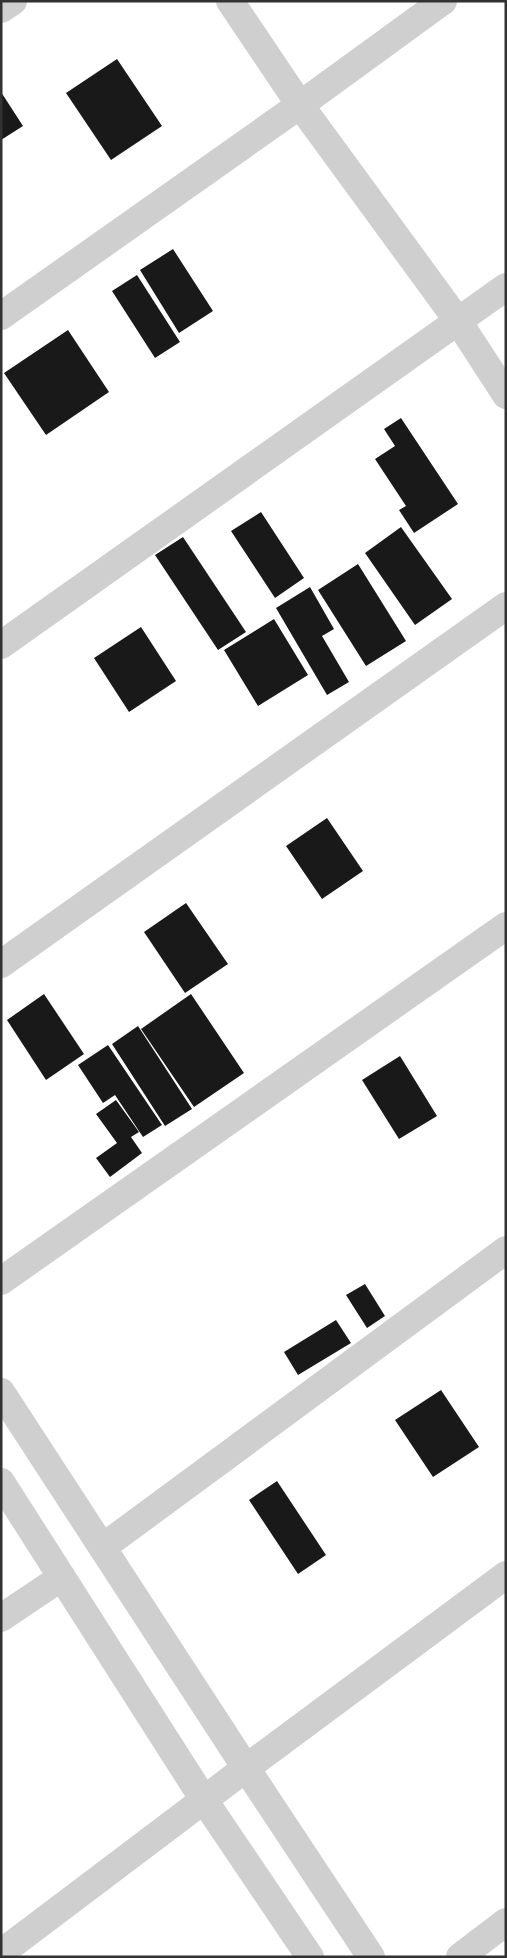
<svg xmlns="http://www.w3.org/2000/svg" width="507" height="1958" font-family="'Noto Sans',sans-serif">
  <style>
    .building { fill: #191919 }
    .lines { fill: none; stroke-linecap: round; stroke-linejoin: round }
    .minor { stroke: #cfcfcf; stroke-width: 28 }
  </style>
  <rect width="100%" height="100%" fill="#fff"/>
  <path class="building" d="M117,59L162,126L111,160L66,93Z
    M1,92L23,126L1,140Z
    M173,249L213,311L179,333L140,270Z
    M137,275L180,342L155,358L112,291Z
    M68,330L109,392L46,435L4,373Z
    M401,418L458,504L414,533L399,510L406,506L375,459L395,446L384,429Z
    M261,512L304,578L275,598L231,531Z
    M401,527L452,599L415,625L365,553Z
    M183,537L246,632L218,650L155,555Z
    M358,564L406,641L366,666L318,590Z
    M310,587L334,629L322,636L349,682L327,695L276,608Z
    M274,619L308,675L258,706L224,650Z
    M141,627L176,681L129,712L94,658Z
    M327,818L363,871L322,899L286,846Z
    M186,903L228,964L185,993L144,932Z
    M44,994L84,1054L46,1080L7,1020Z
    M191,994L244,1073L194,1107L141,1029Z
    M138,1026L192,1109L165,1126L112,1044Z
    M108,1045L162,1125L143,1137L115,1095L103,1103L78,1065Z
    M400,1056L437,1116L399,1139L362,1080Z
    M116,1100L139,1132L131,1137L142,1153L110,1177L96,1158L117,1143L96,1114Z
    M365,1284L385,1316L367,1328L346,1295Z
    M336,1320L351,1343L298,1375L284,1352Z
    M441,1390L479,1447L433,1477L395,1420Z
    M277,1481L326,1555L298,1574L249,1500Z"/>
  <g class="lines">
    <path class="minor" d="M230,1L300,105L458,321L506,395
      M1,9L13,1
      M1,316L300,105L443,1
      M1,645L506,287
      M1,964L506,606
      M1,1281L506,926
      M1,1392L246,1768L371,1957
      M1,1482L204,1800L310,1957
      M103,1547L506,1250
      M1,1618L62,1577
      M1,1953L246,1768L506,1575
      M460,1957L506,1922"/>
  </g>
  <rect width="507" height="1958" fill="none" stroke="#323232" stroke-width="5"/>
</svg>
